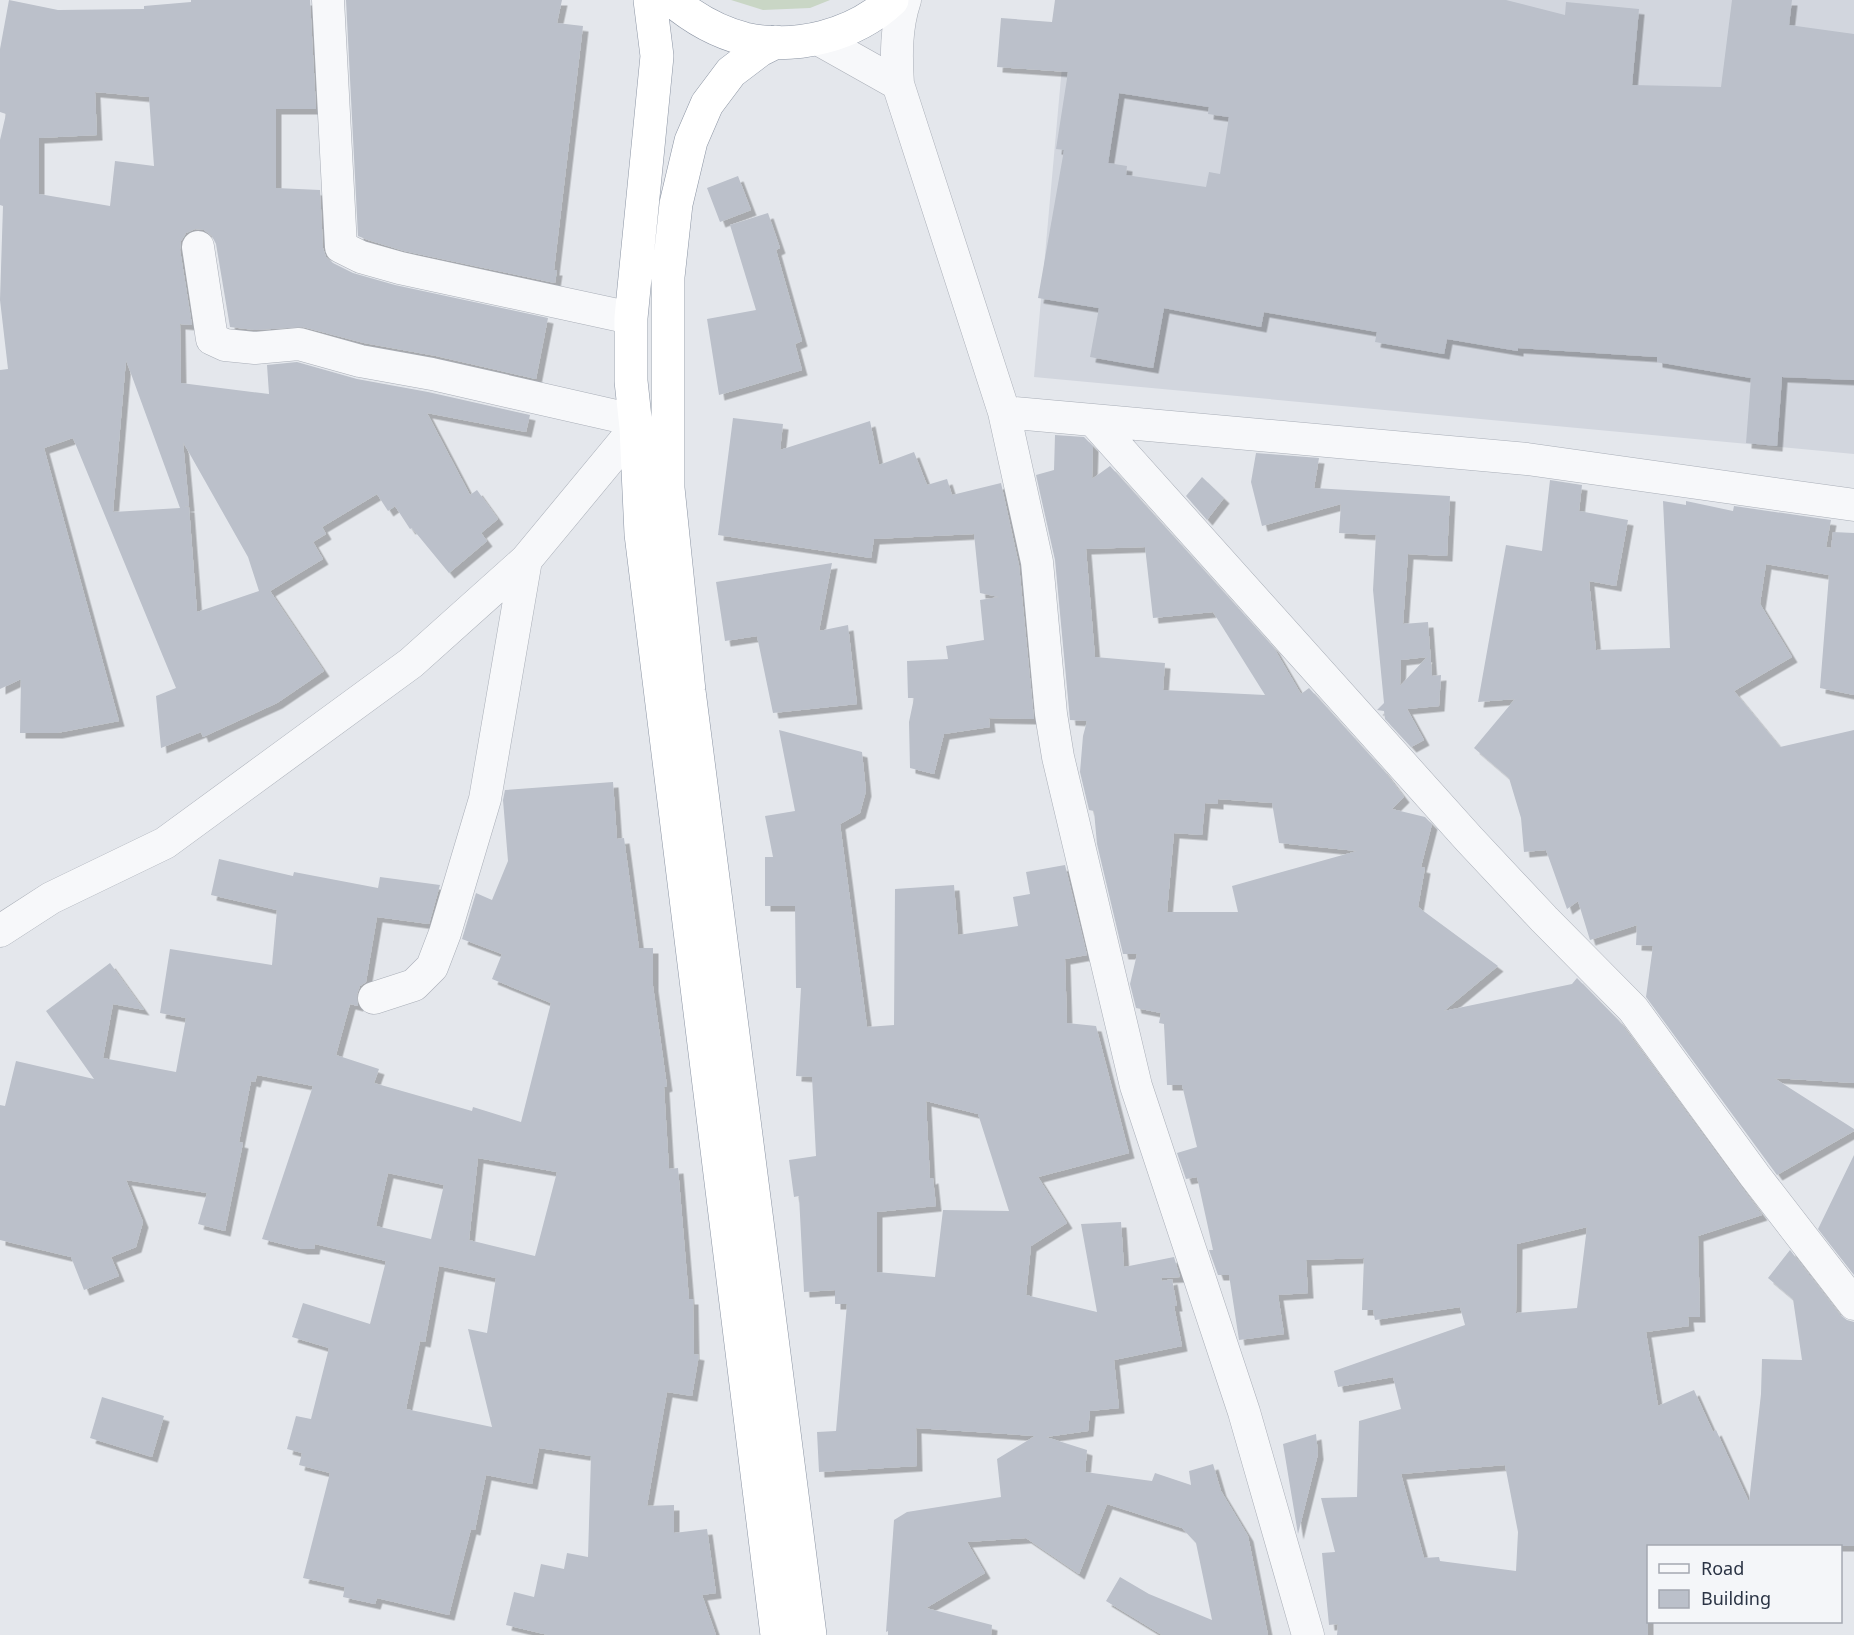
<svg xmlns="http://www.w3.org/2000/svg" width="1854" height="1635" font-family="'Noto Sans',sans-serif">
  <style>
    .built { fill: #d2d6de }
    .green { fill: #c9d6c5 }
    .building { fill: #bbc0ca; fill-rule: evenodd; filter: url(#shadow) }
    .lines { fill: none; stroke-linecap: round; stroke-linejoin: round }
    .minor-casing { stroke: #a9aeb7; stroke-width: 33 }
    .trunk-casing { stroke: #8b94a3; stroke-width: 34 }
    .minor { stroke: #f7f8fa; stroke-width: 32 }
    .trunk { stroke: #fff; stroke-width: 33 }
  </style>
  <defs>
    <filter id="shadow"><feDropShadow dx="5.5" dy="5.5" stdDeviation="0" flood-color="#0004"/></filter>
  </defs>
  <rect width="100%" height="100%" fill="#e4e7ec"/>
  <path class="built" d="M1068,0H1854V454L1034,377Z"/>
  <path class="green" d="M731,0H830L810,8L763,10Z"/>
  <path class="building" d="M9,0L58,10L144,9V6L191,2V0H310L316,109H276V188L320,190L323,248L326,257L333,263L353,273L395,285L548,318L536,379L436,356L364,343L303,327L255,330L230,327L216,244L212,236L204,230L195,229L186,233L181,241L180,250L192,325L180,324L181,383L269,394L267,365L297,362L357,379L428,392L530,415L526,432L427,413L470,495L477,490L498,519L481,533L487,541L449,573L412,528L410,529L395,506L388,511L377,494L322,527L326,534L313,542L323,559L270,591L324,671L277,703L203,737L201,732L161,748L156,696L176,688L73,438L44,448L119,721L57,733H20L21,679L0,689V370L8,369L0,300L3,206L0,205V140L6,114L0,112V49ZM95,92L149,97L154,166L115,161L110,206L39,194V138L97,135ZM126,360L180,508L113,512ZM183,442L248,557L259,591L197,612L189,507H184L189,506Z
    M346,0H562L557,23L583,26L554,270H557L555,283L404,251L368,240L358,236Z
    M1055,0H1506L1565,15L1566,2L1639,9L1632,85L1721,87L1732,0H1792L1789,25L1854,34V380L1782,377L1777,446L1746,443L1751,378L1657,362V357L1518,348V351L1447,339L1444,354L1375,342L1377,332L1264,312L1261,327L1164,308L1153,368L1090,357L1099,308L1038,298L1064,150L1056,149L1068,72L997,67L1001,18L1052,22ZM1119,93L1209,107L1208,114L1229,117L1220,174L1209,172L1206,187L1126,175L1127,166L1108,163Z
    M738,176L751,210L720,222L707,188Z
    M768,213L780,248L776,250L802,341L795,344L802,370L719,395L707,319L756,310L730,225Z
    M733,418L783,424L780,450L870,421L879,465L914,452L927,485L947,479L952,495L1001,483L1019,565L1034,719L989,718L990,727L944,734L934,774L910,768L909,722L914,698H908L907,661L948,659L946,646L984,640L980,600L999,597L980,593L974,534L874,539L871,558L718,535Z
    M1055,435L1084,437L1093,446L1092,479L1110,466L1274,648L1301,694L1309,688L1384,771L1404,797L1392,809L1425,817L1432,824L1421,867L1425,868L1418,907L1498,966L1444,1011L1572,984L1577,978L1619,1021L1762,1215L1698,1236L1700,1317H1688L1689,1326L1646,1332L1658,1406L1694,1390L1713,1432L1716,1430L1749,1502L1761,1394L1762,1359L1802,1360L1793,1299L1768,1278L1790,1250L1840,1315L1847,1320L1854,1322V1546H1648V1635H1337L1338,1624L1329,1625L1322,1553L1335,1552L1321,1498L1357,1497L1359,1421L1401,1409L1393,1377L1338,1387L1334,1371L1465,1325L1460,1307L1375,1320L1373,1310H1362L1364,1258L1306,1260L1308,1293L1278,1295L1284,1334L1239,1340L1229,1275H1218L1209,1250H1213L1197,1177L1186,1179L1177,1153L1197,1147L1182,1085H1167L1164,1024L1159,1023L1161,1013L1136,1008L1130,984L1137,954H1123L1097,844L1094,811L1089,810L1080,772L1083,736L1087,721L1070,720L1055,560L1036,475L1054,470ZM1145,547L1153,618L1213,612L1265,695L1163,690L1165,663L1095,657L1086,549ZM1218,799L1272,803L1279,843L1357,851L1232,886L1238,912H1167L1174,833L1202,835L1205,803L1218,804ZM1587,1227L1577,1308L1516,1313L1517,1244ZM1505,1465L1518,1532L1516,1571L1440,1561L1439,1557L1424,1558L1401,1474Z
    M1256,453L1319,458L1314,488L1450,496L1447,556L1408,554L1403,624L1428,622L1432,676L1441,675L1439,706L1407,709L1424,740L1411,747L1385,719L1384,711L1377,710L1384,703L1373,590L1376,535L1339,533L1341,504L1262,526L1251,482ZM1427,657L1400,686L1401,660Z
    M1202,477L1224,498L1207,520L1186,496Z
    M1550,480L1582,485L1579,511L1628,520L1616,586L1589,581L1596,650L1670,648L1663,501L1686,505V501L1733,511L1734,506L1831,520L1826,547L1831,548L1833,532L1854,533V695L1820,688L1829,575L1766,564L1760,604L1792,657L1734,691L1780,747L1854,730V1083L1774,1078L1854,1129V1131L1777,1175L1646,997L1653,946L1636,945L1637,925L1590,940L1578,901L1567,909L1546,850L1524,852L1521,818L1509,778L1474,748L1515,699L1478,702L1506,545L1542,551Z
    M832,563L819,631L848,625L857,704L773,713L757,636L725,641L716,582Z
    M779,730L862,752L866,791L860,813L840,824L867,1027L894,1025L895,889L954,885L958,935L1018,926L1013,897L1030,894L1026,872L1065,865L1087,955L1065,959L1067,1023L1096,1026L1129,1153L1038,1177L1067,1223L1031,1246L1026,1295L1097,1312L1081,1224L1121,1222L1124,1267L1174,1257L1180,1277L1161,1278L1162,1281L1172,1279L1177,1306H1174L1182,1346L1114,1360L1119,1408L1090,1411L1088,1431L1046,1437L1087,1450L1085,1472L1152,1481L1155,1473L1191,1485L1189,1471L1213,1464L1221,1491L1248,1536L1268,1635H1162L1106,1601L1120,1577L1149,1594L1212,1620L1196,1543L1182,1528L1107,1504L1079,1574L1026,1538L967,1542L985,1573L926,1608L992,1625L991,1635H888V1631L886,1632L894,1520L907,1512L1001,1497L997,1459L1035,1436L916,1428L917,1466L819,1472L817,1432L836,1431L847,1304H835V1290L804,1292L799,1196L794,1197L789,1160L816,1156L812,1077L796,1076L801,988H796L795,906H765V857H773L765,816L795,811ZM926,1101L978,1114L1009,1211L943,1210L935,1277L877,1272V1212L936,1206L933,1178L930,1179Z
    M613,782L617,839L624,838L639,948H653V986L667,1086L664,1087L669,1169L678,1168L689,1299H693L694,1354L699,1355L692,1396L667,1392L647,1506L674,1505V1533L707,1529L716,1593L702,1595L716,1635H548L506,1625L514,1592L534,1597L541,1564L564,1569L567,1553L588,1557L591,1456L539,1448L532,1484L486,1475L475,1530L471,1529L449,1615L377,1598L375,1604L343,1597L345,1587L303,1578L330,1473L299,1465L302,1453L287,1449L296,1416L311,1419L329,1348L292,1337L303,1303L370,1324L386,1261L315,1244L314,1249H302L262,1239L313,1086L257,1075L255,1082L251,1081L239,1142L243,1143L225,1231L198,1224L207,1193L126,1180L143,1222L136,1247L111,1257L119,1276L84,1290L71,1257L0,1240V1105L5,1106L16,1061L94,1079L46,1011L110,963L144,1010L113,1004L103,1058L176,1072L186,1018L160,1013L170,949L272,965L277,910L211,895L219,859L293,876L294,872L378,888L380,877L440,885L429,924L377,917L366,982L360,986L357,994L358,1006L350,1004L336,1055L379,1069L374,1083L472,1111L473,1107L521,1122L551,1003L492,979L502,954L462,939L476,893L492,900L508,861L503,800L505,790ZM478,1158L557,1172L535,1256L469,1240ZM388,1173L444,1185L431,1239L376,1226ZM439,1266L496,1278L487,1333L468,1329L492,1427L406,1409L420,1341L425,1342Z
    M1854,1155V1275L1818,1229Z
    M102,1397L164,1416L152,1457L90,1438Z
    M1316,1434L1318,1454L1298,1534L1283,1444Z"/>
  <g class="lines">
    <g class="minor-casing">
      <path id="minor" d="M328,0L341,247L361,257L400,268L631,318
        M905,0C896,27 896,55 898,84L1004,412L1037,562L1051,714L1058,757L1136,1086L1244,1412L1308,1635
        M818,39L898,84
        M198,247L212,339L225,345L255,348L299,344L360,361L432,374L634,420
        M1004,412L1527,459L1854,505
        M1094,421L1469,839L1544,919L1633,1009L1755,1176L1854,1304
        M0,931L51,898L165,843L411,663L526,560L636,427
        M374,998L414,985L432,967L445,933L485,799L526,560"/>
    </g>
    <g class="trunk-casing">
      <path id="trunk" d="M650,0L657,56L631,318V381L636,427L641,534L777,1635
        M672,0C693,18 718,32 745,39C795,50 854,36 892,0
        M776,42L760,50L731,72L707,104L691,141L676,204L668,277V488L689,691L810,1635"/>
    </g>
    <use href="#minor" class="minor"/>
    <use href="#trunk" class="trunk"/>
  </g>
  <rect x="1647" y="1545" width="195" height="78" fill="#f4f6f9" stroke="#a4a8b1" stroke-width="1.5"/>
  <rect x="1659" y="1564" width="30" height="9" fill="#f7f8fa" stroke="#a4a8b1" stroke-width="1.5"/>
  <text x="1701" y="1575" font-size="18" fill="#2b3445">Road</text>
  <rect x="1659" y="1590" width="30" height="18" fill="#bbc0ca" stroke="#a4a8b1" stroke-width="1.5"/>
  <text x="1701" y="1605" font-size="18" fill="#2b3445">Building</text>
</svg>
